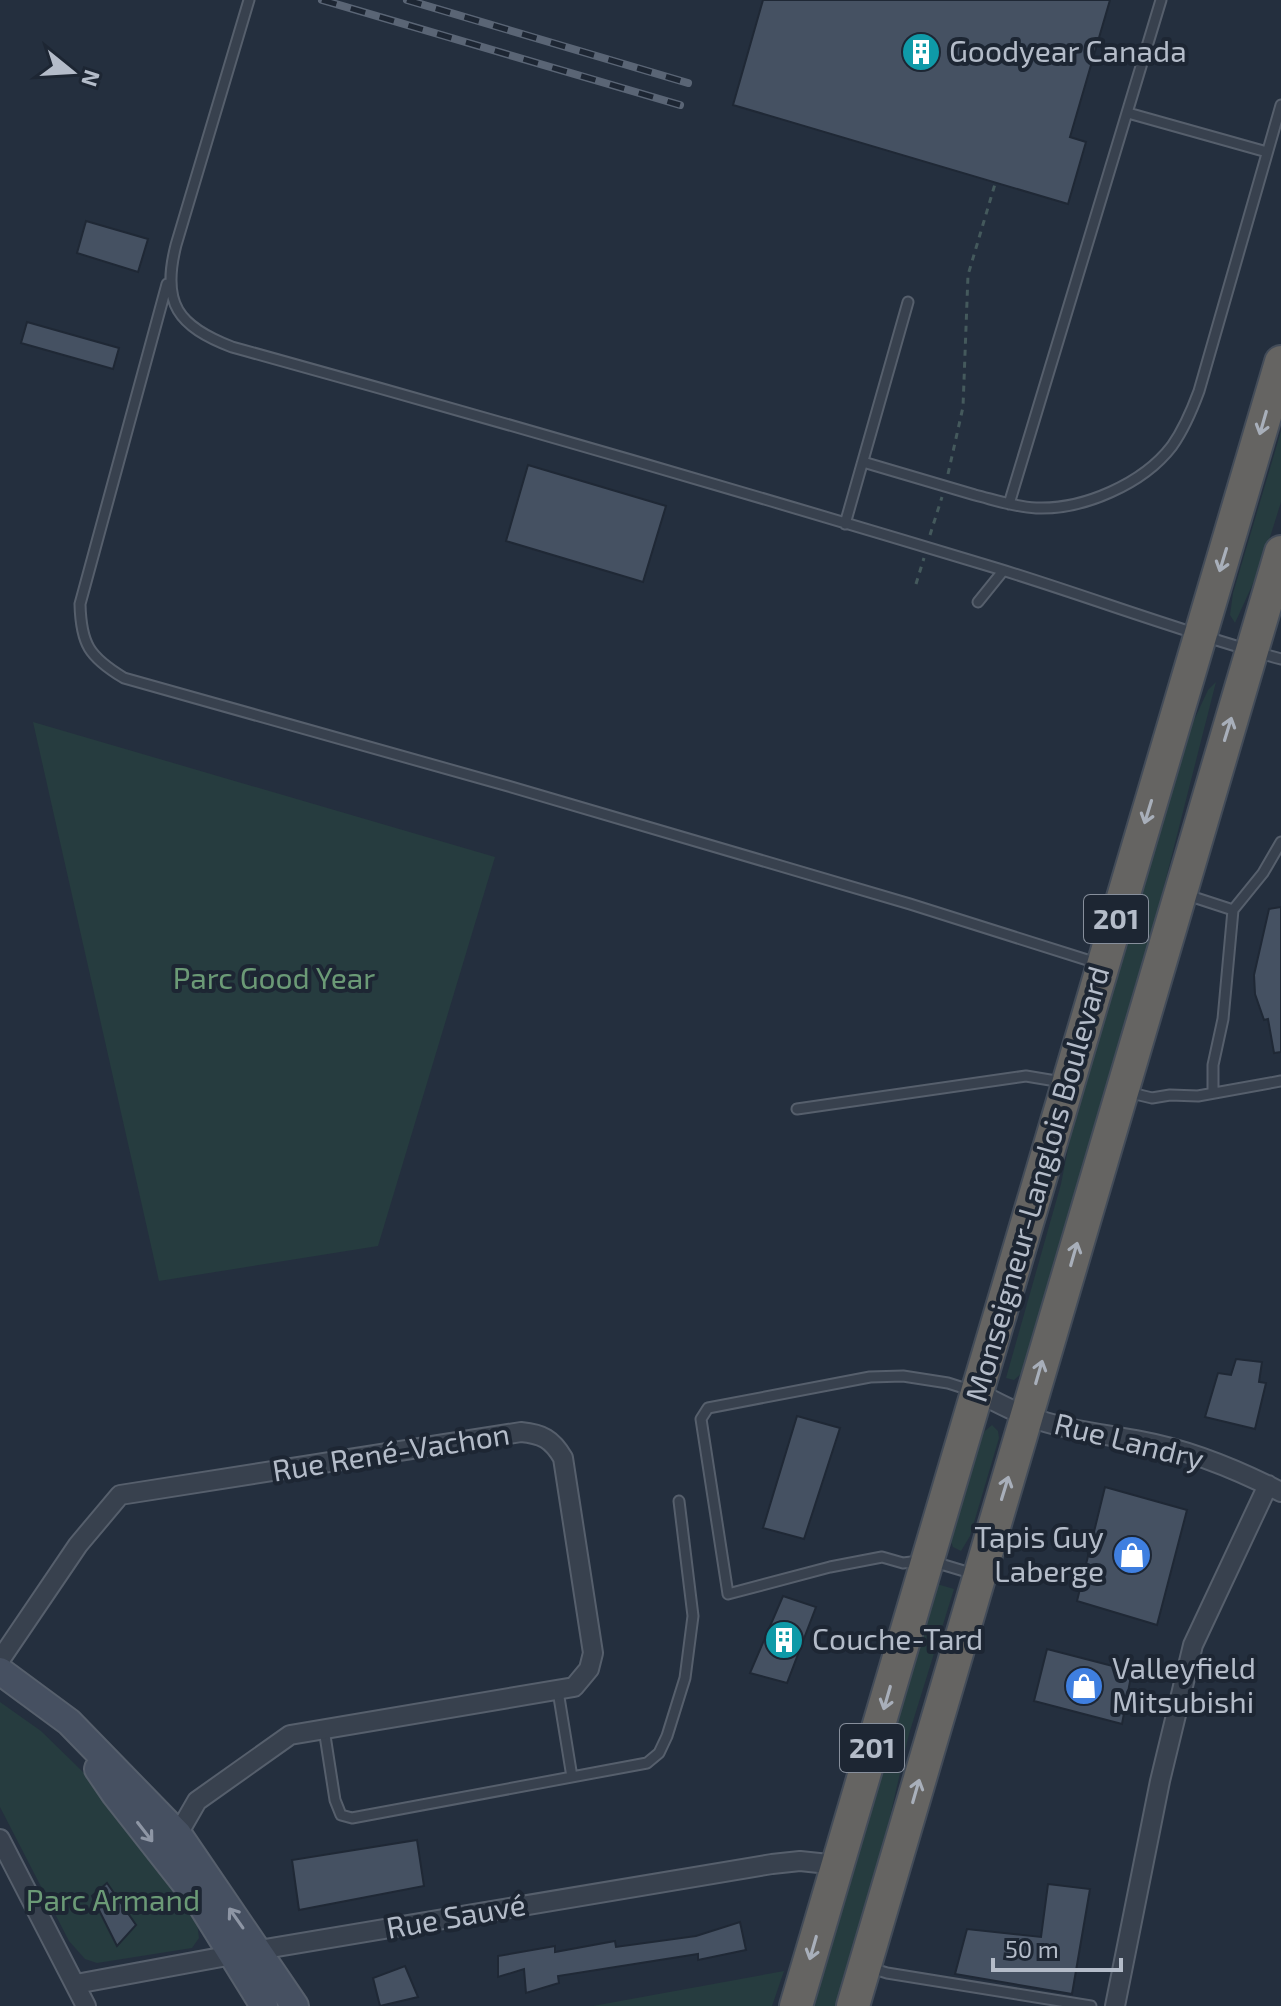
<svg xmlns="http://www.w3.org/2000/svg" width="1281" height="2006" font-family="'Exo 2',sans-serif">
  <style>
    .green { fill: #263c3f }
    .building { fill: #455162; stroke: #1f2835; stroke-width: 2 }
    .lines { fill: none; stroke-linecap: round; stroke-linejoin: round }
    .service-casing { stroke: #565f6c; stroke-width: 13 }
    .minor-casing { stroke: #565f6c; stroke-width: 22 }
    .secondary-casing { stroke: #565f6c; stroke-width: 30 }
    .trunk-casing { stroke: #434c59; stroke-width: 36 }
    .path { stroke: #44595c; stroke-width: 3; stroke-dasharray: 6 6; stroke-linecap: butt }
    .service { stroke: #38414e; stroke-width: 9 }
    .minor { stroke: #38414e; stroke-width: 18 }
    .secondary { stroke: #465061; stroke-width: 26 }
    .trunk { stroke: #656462; stroke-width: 32 }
    .rail-casing { stroke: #5a6575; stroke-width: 8 }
    .rail { stroke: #1d2633; stroke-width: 5; stroke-dasharray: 15; stroke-linecap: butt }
    .oneway { stroke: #a8afba }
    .oneway2 { stroke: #8e96a5 }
    .labels { text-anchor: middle; stroke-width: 8; stroke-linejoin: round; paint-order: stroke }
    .shield { fill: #1d2633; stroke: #878f9c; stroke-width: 2 }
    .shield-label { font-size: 28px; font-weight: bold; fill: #b4bcc9 }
    .poi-label { font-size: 30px; fill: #b4bcc9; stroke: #1d2633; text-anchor: start }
    .park-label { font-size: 30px; fill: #6b9a76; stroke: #1d2633 }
    .street-label { font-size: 30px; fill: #b4bcc9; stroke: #1d2633 }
  </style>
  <rect width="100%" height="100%" fill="#242f3e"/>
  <path class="green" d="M1281,431V502L1261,566L1235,623L1230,615L1233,593Z
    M1216,682L1147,953L1023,1372L1014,1380L1006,1378L1061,1184L1072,1129L1181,748L1208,690Z
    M33,722L495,857L378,1246L159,1281Z
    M992,1425L998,1431L999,1438L970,1536L961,1551L953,1547L948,1534L979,1436Z
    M937,1584L954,1589L909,1734L886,1834L837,2006H811Z
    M0,1702L41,1731L83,1772L155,1860L197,1922L199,1938L192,1948L97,1963L85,1959L69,1941L0,1807Z
    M784,1971L772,2006H593Z"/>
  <path class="building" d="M763,0H1110L1070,137L1086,142L1068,204L733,105Z
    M86,221L148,239L138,272L77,253Z
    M27,322L119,348L113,369L21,343Z
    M528,465L666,506L643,582L506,541Z
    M1281,907V1052L1274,1053L1268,1019L1264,1020L1255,994L1254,975L1269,909Z
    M1236,1359L1262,1362L1259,1382L1266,1383L1255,1429L1205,1417L1218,1373L1231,1375Z
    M797,1416L840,1428L804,1539L763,1528Z
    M1105,1487L1187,1510L1157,1625L1077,1601Z
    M783,1596L816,1607L787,1683L750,1673Z
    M1047,1649L1132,1671L1122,1724L1034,1701Z
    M417,1840L424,1886L299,1910L292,1860Z
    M107,1883L136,1925L117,1946L92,1896Z
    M1048,1884L1090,1889L1072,1994L955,1974L967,1929L1041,1937Z
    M740,1922L746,1950L698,1960V1954L558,1976L559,1983L526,1993L524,1969L498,1977V1956L555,1946V1952L615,1941L616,1947L696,1936Z
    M405,1966L418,1997L380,2006L373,1978Z"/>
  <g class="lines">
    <g class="service-casing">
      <path id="service" d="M249,0L176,245C161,304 178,326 232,347C489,418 744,492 999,569C1093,598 1185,633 1281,659
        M1128,113L1267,152
        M167,284L80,604C81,644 89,657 124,678L508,786L910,904L1100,964
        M863,462C900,473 938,484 975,495C995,500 1015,507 1036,508C1083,510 1143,484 1172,446C1184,429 1192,410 1199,391L1281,105
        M1009,504L1161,0
        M845,524L908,302
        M978,602L1003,571
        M1187,895L1233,910
        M1127,1092L1152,1098L1170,1095L1198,1096L1281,1081
        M1213,1093V1065L1223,1019L1233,910L1263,873L1281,842
        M797,1109L1026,1076L1062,1082
        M920,1561L903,1563L882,1557L830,1567L728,1594L701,1419L708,1408L870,1377L903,1376L948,1383L973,1391
        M934,1562L974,1574
        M558,1691L572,1777
        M324,1729L335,1800L341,1815L352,1818L647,1763L659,1753L667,1736L685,1678L693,1616L679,1501
        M871,1968L887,1973L1091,2006"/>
    </g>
    <g class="minor-casing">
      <path id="minor" d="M976,1392C993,1400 1010,1410 1027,1416C1064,1430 1103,1434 1141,1441C1190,1450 1238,1470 1281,1492
        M0,1660L78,1545L120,1495L521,1432C542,1434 552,1439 563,1458L593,1653L589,1669L574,1687L290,1735L197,1801L178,1834
        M0,1839L86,2006
        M76,1984L259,1950L772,1864L800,1861L838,1865
        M1115,2006L1160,1781L1193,1645L1268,1485"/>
    </g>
    <g class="secondary-casing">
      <path id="secondary" d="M0,1671L69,1722L178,1834L295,2006
        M98,1769L115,1794L199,1901L264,2006"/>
    </g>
    <g class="trunk-casing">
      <path id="trunk" d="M796,2006L1281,362
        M853,2006L1281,552"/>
    </g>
    <path class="path" d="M948,474L963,407L968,275L995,184
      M930,535L942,497
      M916,584L924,558"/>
    <use href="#service" class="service"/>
    <use href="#minor" class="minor"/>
    <use href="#secondary" class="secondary"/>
    <use href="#trunk" class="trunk"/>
    <g class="rail-casing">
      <path id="rail" d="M322,0L680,105
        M407,0L688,83"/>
    </g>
    <use href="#rail" class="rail"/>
  </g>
  <defs><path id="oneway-shaft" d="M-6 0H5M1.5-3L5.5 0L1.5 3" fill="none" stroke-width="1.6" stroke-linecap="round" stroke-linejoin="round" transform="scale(2)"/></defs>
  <g class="oneway">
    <use href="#oneway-shaft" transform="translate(1263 423) rotate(106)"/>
    <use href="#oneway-shaft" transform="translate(1223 560) rotate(107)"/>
    <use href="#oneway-shaft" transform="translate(1228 729) rotate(-73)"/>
    <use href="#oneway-shaft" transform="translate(1148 812) rotate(107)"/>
    <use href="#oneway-shaft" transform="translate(1074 1254) rotate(-74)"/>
    <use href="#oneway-shaft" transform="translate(1039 1372) rotate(-74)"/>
    <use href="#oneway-shaft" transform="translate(1005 1488) rotate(-73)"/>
    <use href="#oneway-shaft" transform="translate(887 1698) rotate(106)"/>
    <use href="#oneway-shaft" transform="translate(916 1791) rotate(-74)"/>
    <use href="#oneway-shaft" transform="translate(813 1948) rotate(106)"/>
  </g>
  <g class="oneway2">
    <use href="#oneway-shaft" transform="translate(145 1832) rotate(52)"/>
    <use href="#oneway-shaft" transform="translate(236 1918) rotate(-125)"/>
  </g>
  <defs>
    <g id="building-disc" transform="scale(2)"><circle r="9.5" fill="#0f9aa8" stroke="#1d2633"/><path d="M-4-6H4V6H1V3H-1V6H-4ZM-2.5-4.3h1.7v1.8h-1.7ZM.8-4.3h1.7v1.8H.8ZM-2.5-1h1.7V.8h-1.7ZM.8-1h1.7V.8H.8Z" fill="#fff"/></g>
    <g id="shop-disc" transform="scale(2)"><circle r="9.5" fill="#3f7fe0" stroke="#1d2633"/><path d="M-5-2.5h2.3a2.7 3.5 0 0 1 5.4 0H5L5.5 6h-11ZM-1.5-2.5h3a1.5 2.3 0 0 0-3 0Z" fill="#fff"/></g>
  </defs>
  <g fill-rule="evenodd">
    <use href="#building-disc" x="921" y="52"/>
    <use href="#shop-disc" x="1132" y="1555"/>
    <use href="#building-disc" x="784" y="1640"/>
    <use href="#shop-disc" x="1084" y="1686"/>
  </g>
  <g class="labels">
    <g class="shield">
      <rect x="1084" y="895" width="64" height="48" rx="6"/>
      <rect x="840" y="1724" width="64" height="48" rx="6"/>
    </g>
    <g class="shield-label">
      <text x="1116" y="929">201</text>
      <text x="872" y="1758">201</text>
    </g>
    <g class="poi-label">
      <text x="949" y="62">Goodyear Canada</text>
      <text x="1104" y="1548" text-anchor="end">Tapis Guy<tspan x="1104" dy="34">Laberge</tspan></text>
      <text x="812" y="1650">Couche-Tard</text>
      <text x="1112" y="1679">Valleyfield<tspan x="1112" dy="34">Mitsubishi</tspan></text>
    </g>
    <g class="park-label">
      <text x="274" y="989">Parc Good Year</text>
      <text x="113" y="1911">Parc Armand</text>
    </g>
    <g class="street-label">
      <text transform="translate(1038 1184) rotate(-74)" y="10">Monseigneur-Langlois Boulevard</text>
      <text transform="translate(1129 1442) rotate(14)" y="10">Rue Landry</text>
      <text transform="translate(391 1453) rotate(-9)" y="10">Rue René-Vachon</text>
      <text transform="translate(456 1917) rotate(-10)" y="10">Rue Sauvé</text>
    </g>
  </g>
  <g transform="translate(72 72) rotate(108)" stroke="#1d2633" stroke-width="6" paint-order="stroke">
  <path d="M0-6L14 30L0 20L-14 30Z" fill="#b4bcc9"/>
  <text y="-12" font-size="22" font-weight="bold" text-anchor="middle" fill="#b4bcc9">N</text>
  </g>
  <path d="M993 1958v12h128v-12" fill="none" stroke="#b4bcc9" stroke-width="4"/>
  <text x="1005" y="1958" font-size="24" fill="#b4bcc9" stroke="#1d2633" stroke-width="6" paint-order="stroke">50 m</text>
</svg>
